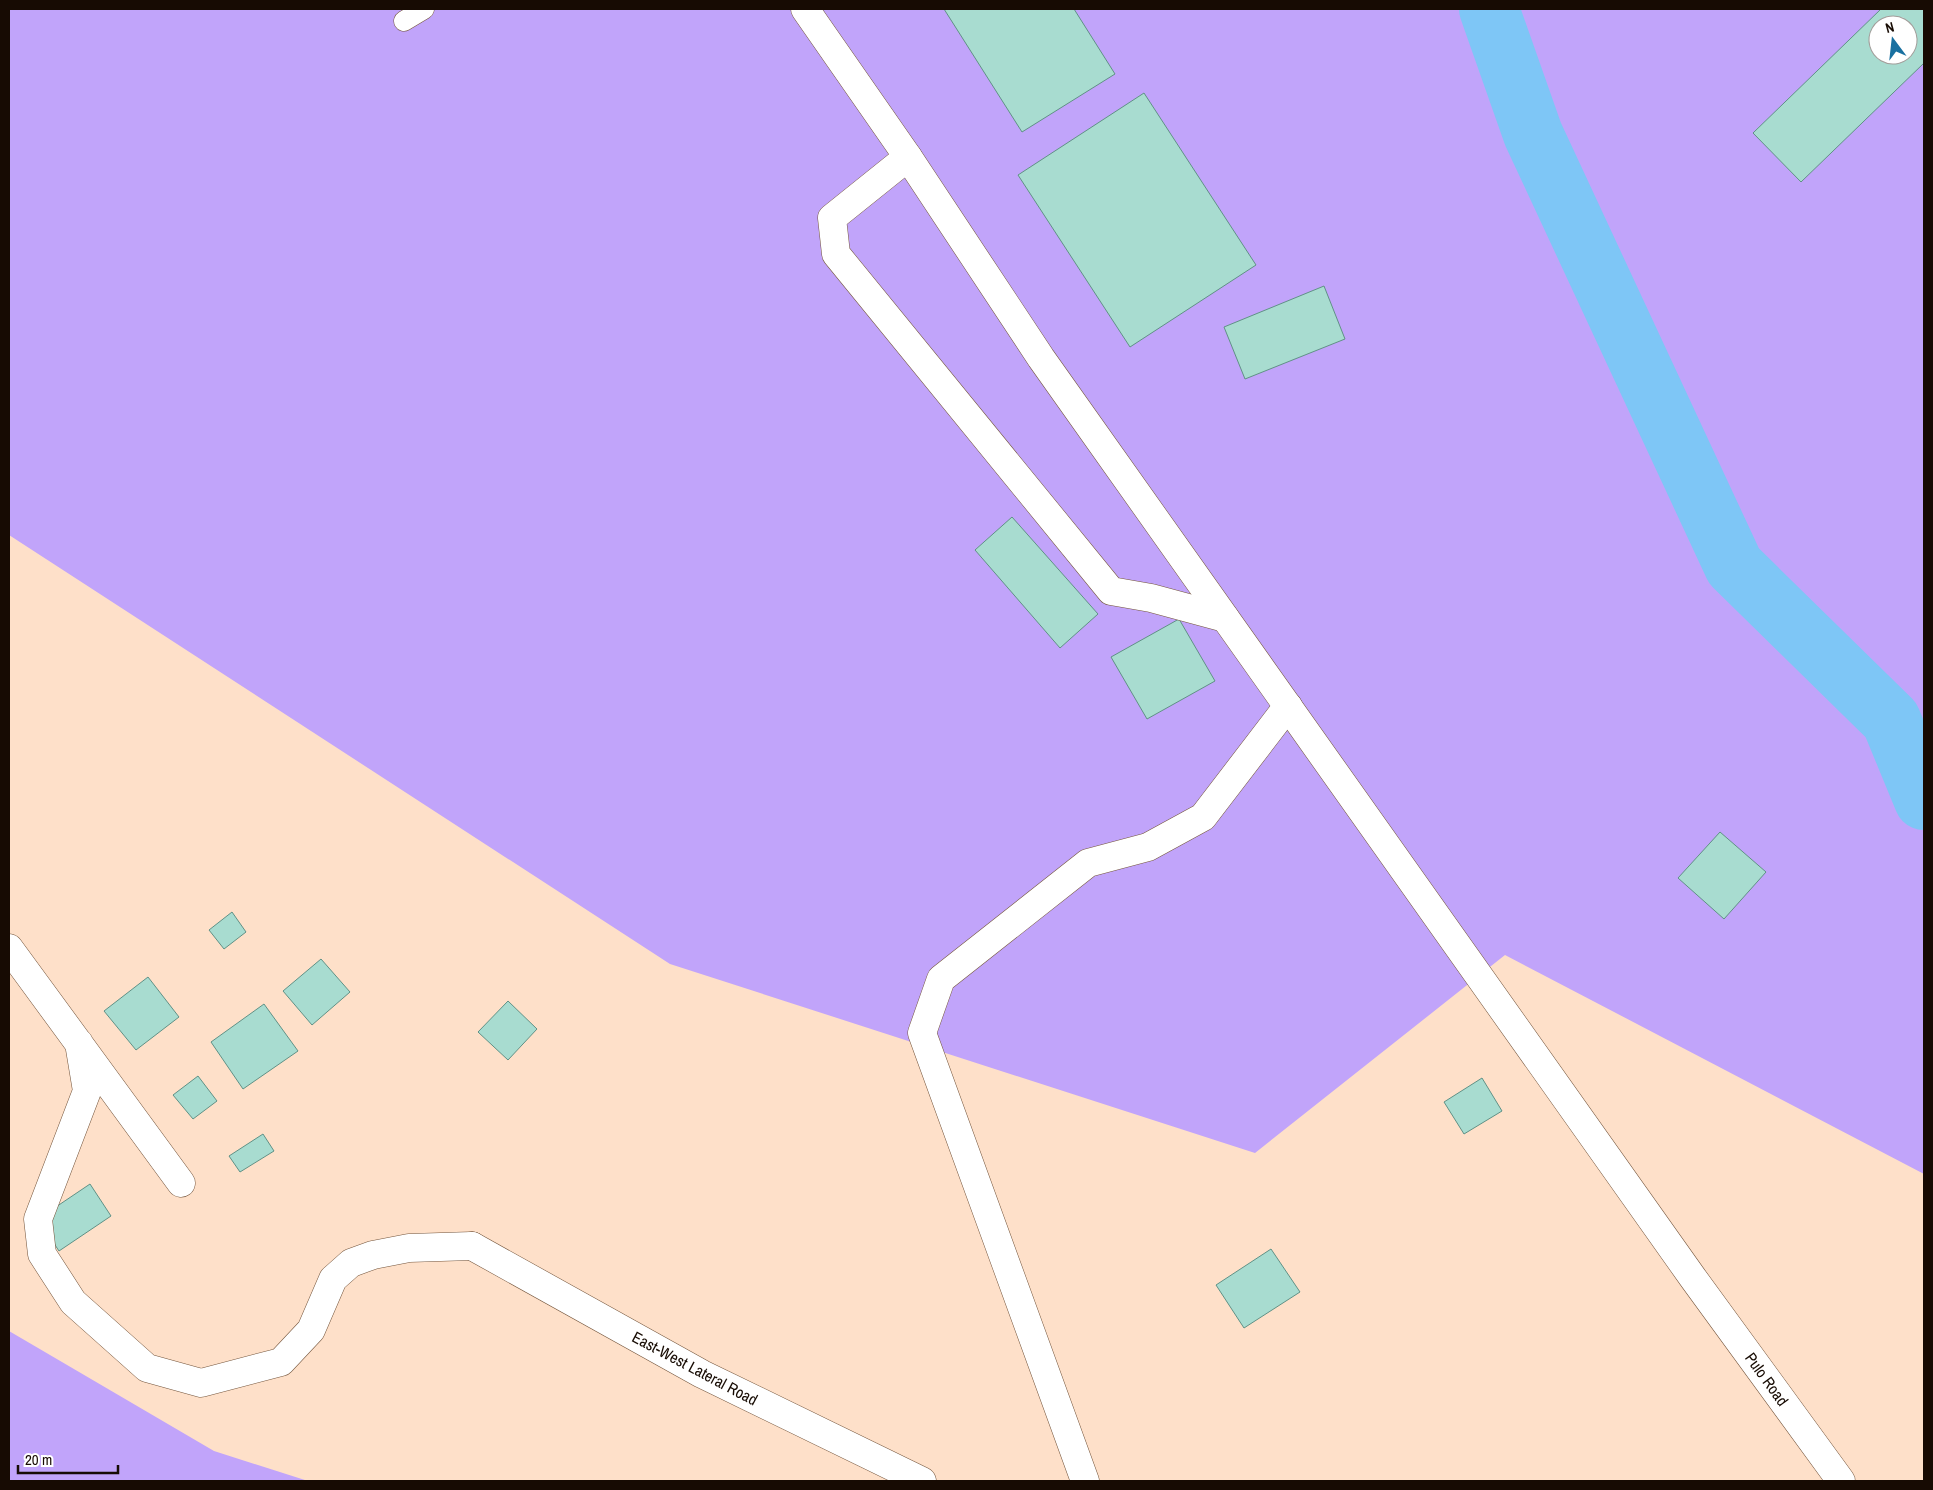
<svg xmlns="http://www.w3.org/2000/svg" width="1933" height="1490" font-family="'Archivo Narrow',sans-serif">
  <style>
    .forest { fill: #c1a4fa; fill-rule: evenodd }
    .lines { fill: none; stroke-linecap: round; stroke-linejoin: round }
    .river { stroke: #7ec6f6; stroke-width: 60 }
    .building { fill: #a8dcd0; stroke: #609186; fill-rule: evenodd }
    .service-casing { stroke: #75563d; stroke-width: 21 }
    .minor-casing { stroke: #75563d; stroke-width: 29 }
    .tertiary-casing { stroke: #75563d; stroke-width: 29 }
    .primary-casing { stroke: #75563d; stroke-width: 29 }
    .service { stroke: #fff; stroke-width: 20 }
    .minor { stroke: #fff; stroke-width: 28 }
    .tertiary { stroke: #fff; stroke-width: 28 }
    .primary { stroke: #fff; stroke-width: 28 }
    .labels { text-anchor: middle; stroke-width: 5; stroke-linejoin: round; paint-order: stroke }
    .street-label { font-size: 16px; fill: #170b03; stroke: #fff }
  </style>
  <rect width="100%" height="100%" fill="#fee0c9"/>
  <path class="forest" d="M9,9H1924V1174L1505,955L1255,1153L670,964L9,535ZM1878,25H1908V55H1878Z
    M9,1331L214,1451L308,1481H9Z"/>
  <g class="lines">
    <path class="river" d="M1489,9L1533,134L1734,566L1891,720L1924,800"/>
  </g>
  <path class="building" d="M944,9H1074L1115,74L1022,132Z
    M1881,9H1924V63L1801,182L1753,133ZM1878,25H1908V55H1878Z
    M1144,93L1256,265L1130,347L1018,175Z
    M1324,286L1345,339L1245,379L1224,327Z
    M1012,517L1098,614L1060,648L975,550Z
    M1179,619L1215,681L1147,719L1111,657Z
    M1720,832L1766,872L1724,919L1678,878Z
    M232,912L246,932L224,949L209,930Z
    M321,959L350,992L312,1025L283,991Z
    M148,977L179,1017L136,1050L104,1011Z
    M508,1001L537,1029L508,1060L478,1032Z
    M264,1004L298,1051L243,1089L211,1042Z
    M198,1076L217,1101L193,1119L173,1095Z
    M1482,1078L1502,1111L1464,1134L1444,1102Z
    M263,1134L274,1151L240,1172L229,1156Z
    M90,1184L111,1216L59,1251L38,1219Z
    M1271,1249L1300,1292L1244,1328L1216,1285Z"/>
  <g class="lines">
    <g class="service-casing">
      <path id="service" d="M404,21L424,9"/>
    </g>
    <g class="minor-casing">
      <path id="minor" d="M908,157L832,218L836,254L1111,591L1151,598L1225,618
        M9,948L181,1183
        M79,1043L87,1091L38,1219L42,1254L73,1302L147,1368L201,1383L281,1362L311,1330L333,1279L351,1263L373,1255L409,1248L472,1246
        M1085,1481L922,1033L941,979L1088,863L1148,847L1203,817L1288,706"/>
    </g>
    <g class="tertiary-casing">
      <path id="tertiary" d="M805,9L908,157L1041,358L1693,1278L1841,1481"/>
    </g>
    <g class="primary-casing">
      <path id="primary" d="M472,1246L702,1374L922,1481"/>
    </g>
    <use href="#service" class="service"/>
    <use href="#minor" class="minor"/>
    <use href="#tertiary" class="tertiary"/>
    <use href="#primary" class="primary"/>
  </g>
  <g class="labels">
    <g class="street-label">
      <text transform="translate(695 1368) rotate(28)" y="6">East-West Lateral Road</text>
      <text transform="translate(1767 1379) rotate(54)" y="6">Pulo Road</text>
    </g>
  </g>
  <rect width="1933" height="1490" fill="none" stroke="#170b03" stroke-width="20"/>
  <g transform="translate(1893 40) rotate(345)"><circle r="24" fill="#ffffff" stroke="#a29d9a"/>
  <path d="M0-4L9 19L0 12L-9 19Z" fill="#1970a0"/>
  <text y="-8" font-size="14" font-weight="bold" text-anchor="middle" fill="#170b03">N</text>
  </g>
  <path d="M18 1465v8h100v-8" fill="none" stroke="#170b03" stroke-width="2.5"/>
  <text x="25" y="1465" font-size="15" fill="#170b03" stroke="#ffffff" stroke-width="4" paint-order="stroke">20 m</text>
</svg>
